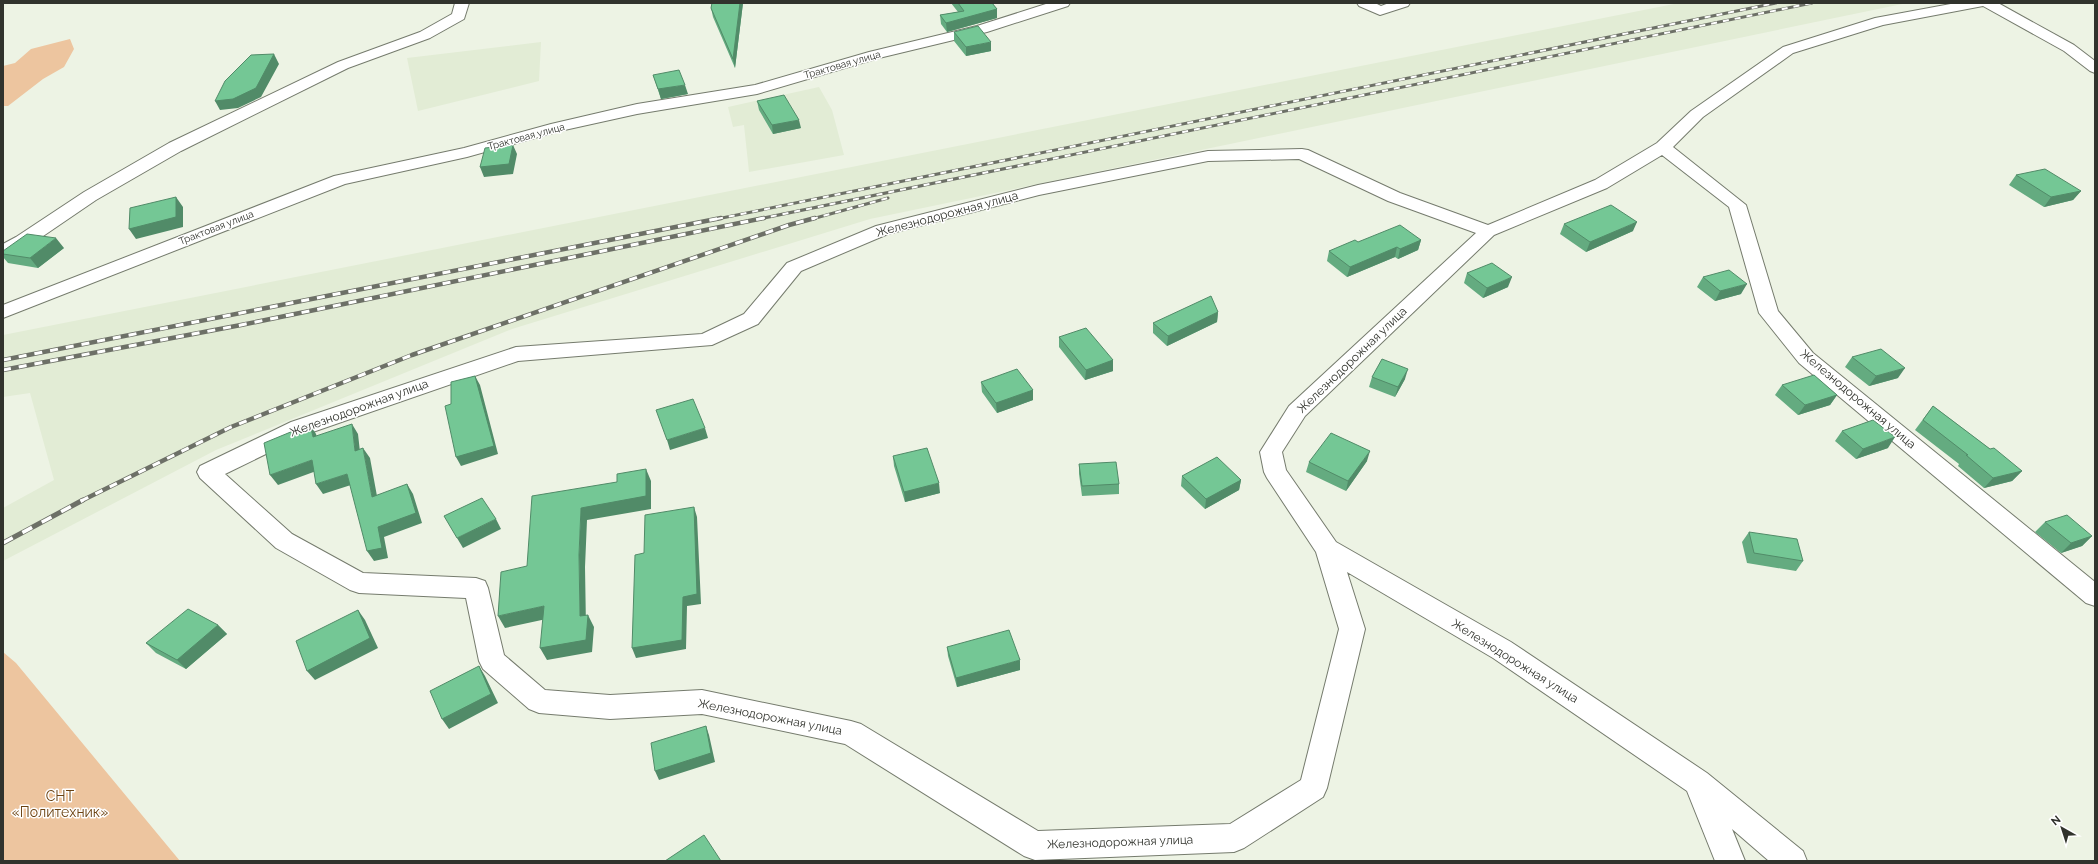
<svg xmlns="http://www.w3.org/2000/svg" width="2098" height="864" font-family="Raleway,sans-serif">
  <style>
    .built { fill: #e2ecd5 }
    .green { fill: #edc59f }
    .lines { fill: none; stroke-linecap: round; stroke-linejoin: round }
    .minor-casing { stroke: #757b6d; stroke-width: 2 }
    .minor { fill: #fff; fill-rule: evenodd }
    .rail-far2-casing { stroke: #6d7067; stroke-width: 3 }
    .rail-far1-casing { stroke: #6d7067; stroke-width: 4.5 }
    .rail-casing { stroke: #6d7067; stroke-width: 5 }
    .rail-far2 { stroke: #fff; stroke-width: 2; stroke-dasharray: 6; stroke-linecap: butt }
    .rail-far1 { stroke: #fff; stroke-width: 3; stroke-dasharray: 8; stroke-linecap: butt }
    .rail { stroke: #fff; stroke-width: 3.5; stroke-dasharray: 11; stroke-linecap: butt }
    .wall { fill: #64ab80 }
    .shaded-wall { fill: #518b68 }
    .building { fill: #74c795; stroke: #518b68 }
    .labels { text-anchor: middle; stroke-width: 3; stroke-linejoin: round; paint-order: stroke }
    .far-street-label { font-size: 10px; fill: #31332d; stroke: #fff }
    .street-label { font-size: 12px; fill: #31332d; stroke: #fff }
    .near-park-label { font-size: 14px; fill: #6b4211; stroke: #fff }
  </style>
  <rect width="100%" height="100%" fill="#edf3e4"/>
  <path class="built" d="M1679,3H1907L870,219L512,329L216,450L3,561V508L54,480L30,393L3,397V335Z
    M541,42L539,81L418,111L407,58Z
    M819,87L832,110L844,155L749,172L744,125L733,127L728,107Z"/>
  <path class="green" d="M70,39L74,49L64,67L43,79L8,106H3V66L15,63L31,49Z
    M3,652L16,663L180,861H3Z"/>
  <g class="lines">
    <g class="minor-casing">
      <path id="minor" d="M455,3H469L464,19L430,38L348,68L181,151L96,200L30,245L3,257V244L16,237L84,192L169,143L338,62L420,32L452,14Z
        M1049,3H1070L1068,6L987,32L879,58L757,94L637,114L560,131L467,157L345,184L3,318V305L334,176L464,148L551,124L637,104L755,85L869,52L977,26Z
        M1357,3H1375L1381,6L1389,3H1410L1408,6L1380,15L1359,6Z
        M1956,3H1998L2074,45L2095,61V73L2090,71L2064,51L1983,6L1883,25L1793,53L1703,117L1673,147L1746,205L1778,311L1813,353L2095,582V606L2086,603L1799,363L1759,313L1729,207L1662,155L1607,188L1494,235L1305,416L1282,452L1286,470L1336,542L1511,642L1707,773L1803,851L1807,861H1769L1732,829L1745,861H1715L1687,791L1493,658L1347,572L1365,629L1327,788L1323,797L1244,848L1234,852L1035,860L1024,856L845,744L702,714L610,719L539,713L529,709L483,669L479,661L466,598L359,593L350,590L276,548L200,478L197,472L200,466L291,422L516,347L702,334L744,314L787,263L876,226L1038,185L1208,151L1302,149L1308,150L1400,193L1488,225L1595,180L1657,143L1691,111L1783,47L1875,18ZM1299,159L1388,201L1476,233L1289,406L1260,452L1264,472L1267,478L1316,552L1339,629L1301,780L1230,824L1038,831L861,724L851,721L702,690L610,695L545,690L504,655L488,588L485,581L476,578L363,573L292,534L225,474L307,434L518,361L712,345L758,324L801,271L888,234L1039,195L1208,161Z"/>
    </g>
    <use href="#minor" class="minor"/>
    <g class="rail-far2-casing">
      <path id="rail-far2" d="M717,219L1776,3
        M759,219L1812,3
        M812,219L888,198"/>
    </g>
    <g class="rail-far1-casing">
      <path id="rail-far1" d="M3,360L721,218
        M3,370L241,325L764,218
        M81,501L231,427L412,355L789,225L815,218"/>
    </g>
    <g class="rail-casing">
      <path id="rail" d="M3,543L83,500"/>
    </g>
    <use href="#rail-far2" class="rail-far2"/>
    <use href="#rail-far1" class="rail-far1"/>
    <use href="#rail" class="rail"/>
  </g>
  <path class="wall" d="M712,3H743L735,68L713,17L711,8Z
    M951,3H992L997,9V18L947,32L941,24L940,15L958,12Z
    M954,32L991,51L966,56L954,41Z
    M653,75L688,94L661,99Z
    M757,101L801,128L773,134L759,110Z
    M2016,175L2081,191L2073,200L2044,207L2009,185Z
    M1564,224L1633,231L1586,252L1560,234Z
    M1421,240L1418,250L1398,259L1395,257L1347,277L1327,261L1329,251L1358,242Z
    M64,248L38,268L8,263L3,257V251Z
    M1467,273L1508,287L1483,298L1464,283Z
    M1703,277L1741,294L1715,301L1697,287Z
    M1218,312L1217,322L1167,346L1153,333V323Z
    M1059,337L1113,360V371L1085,380L1059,347Z
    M1852,357L1898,378L1869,386L1845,367Z
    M1372,377L1405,379L1395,397L1369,387Z
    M981,382L1033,390V400L997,413L982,392Z
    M1782,385L1837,395L1830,405L1798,415L1775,395Z
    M1933,406L1990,449L2022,471L2012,481L1984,488L1958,466L1959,464L1915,430Z
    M1842,431L1888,448L1856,459L1835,441Z
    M893,456L940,493L905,502L894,466Z
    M1367,461L1346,491L1306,472L1309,462Z
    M1079,464L1119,484V494L1082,496L1079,474Z
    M1182,476L1241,480L1239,490L1205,509L1181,486Z
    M2045,522L2092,536L2082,546L2061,553L2035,532Z
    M1749,532L1803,561L1796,571L1747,563L1742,542Z
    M218,625L227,634L186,669L156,653L146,643Z
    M947,647L1020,670L957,687L948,656Z"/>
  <path class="shaded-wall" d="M740,3H743L735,68L733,59Z
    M997,9V18L947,32L946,23Z
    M991,42V51L966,56V47Z
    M274,54L279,64L261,97L238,108L220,110L215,101Z
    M685,85L688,94L661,99L658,89Z
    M799,120L801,128L773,134L772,125Z
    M513,145L517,154L513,174L484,177L480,167Z
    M2081,191L2073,200L2044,207L2051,197Z
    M176,197L183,207V227L136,239L129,229Z
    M1637,222L1633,231L1586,252L1590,242Z
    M56,238L64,248L38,268L30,258Z
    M1421,240L1418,250L1398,259L1400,249Z
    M1397,247L1395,257L1347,277L1350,267Z
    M1512,277L1508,287L1483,298L1487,288Z
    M1747,284L1741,294L1715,301L1720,291Z
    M1218,312L1217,322L1167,346L1168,336Z
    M1113,360V371L1085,380L1086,370Z
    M1905,368L1898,378L1869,386L1876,376Z
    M1408,369L1405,379L1395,397L1398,387Z
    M475,376L480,385L498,454L461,466L456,457Z
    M1033,390V400L997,413L996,403Z
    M1837,395L1830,405L1798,415L1805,405Z
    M310,424L316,434L320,447L313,437Z
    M352,424L358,434L361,461L355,451Z
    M705,428L708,438L670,450L667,440Z
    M1895,437L1888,448L1856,459L1863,449Z
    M363,448L370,458L379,507L372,497Z
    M1370,451L1367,461L1346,491L1348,481Z
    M312,460L319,470L278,485L270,475Z
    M646,469L651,481V509L587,520L585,567L586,628L580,616L579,555L581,508Z
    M2022,471L2012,481L1984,488L1993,478Z
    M347,474L354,484L323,494L316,484Z
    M1241,480L1239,490L1205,509L1206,499Z
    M939,483L940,493L905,502L904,492Z
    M407,484L413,494L422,523L384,537L388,558L374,561L367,551L378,527Z
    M694,507L697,517L701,604L687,606L686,649L636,658L632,648L683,597Z
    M496,519L501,529L463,548L457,538Z
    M2092,536L2082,546L2061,553L2071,543Z
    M544,606L551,618L505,628L498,616Z
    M358,610L365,620L378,648L315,680L307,671Z
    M588,615L594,627L592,652L547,660L540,648Z
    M218,625L227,634L186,669L177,660Z
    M1020,660V670L957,687L956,678Z
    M479,666L485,676L498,703L449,729L442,719Z
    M706,726L709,735L715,762L659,780L655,771Z"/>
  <path class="building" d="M712,3H740L733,59L711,8Z
    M958,3H992L997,9L946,23L940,15L964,11Z
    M978,26L991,42L966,47L954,32Z
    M274,54L256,88L233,99L215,101L225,81L251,55Z
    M679,70L685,85L658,89L653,75Z
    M784,95L799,120L772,125L757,101Z
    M513,145L509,164L480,167L485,148Z
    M2045,169L2081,191L2051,197L2016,175Z
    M176,197V217L129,229L130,208Z
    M1611,205L1637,222L1590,242L1564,224Z
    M1400,225L1421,240L1400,249L1397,247L1350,267L1329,251L1355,240L1358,242Z
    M27,234L56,238L30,258L3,254V251Z
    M1492,263L1512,277L1487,288L1467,273Z
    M1729,270L1747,284L1720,291L1703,277Z
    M1211,296L1218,312L1168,336L1153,323Z
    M1086,328L1113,360L1086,370L1059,337Z
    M1881,349L1905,368L1876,376L1852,357Z
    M1382,359L1408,369L1398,387L1372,377Z
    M1017,369L1033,390L996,403L981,382Z
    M1814,375L1837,395L1805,405L1782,385Z
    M475,376L494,446L456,457L445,406L451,404V382Z
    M693,399L705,428L667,440L656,410Z
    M1933,406L1990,449L1994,448L2022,471L1993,478L1966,455H1968L1923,420Z
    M1873,420L1895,437L1863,449L1842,431Z
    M310,424L313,437L352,424L355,451L363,448L372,497L407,484L416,513L378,527L382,548L367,551L347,474L316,484L312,460L270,475L264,443Z
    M1331,433L1370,451L1348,481L1309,462Z
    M927,448L939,483L904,492L893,456Z
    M1217,457L1241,480L1206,499L1182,476Z
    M1116,462L1119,484L1082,486L1079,464Z
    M646,469V496L581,508L579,555L580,616L588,615L586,640L540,648L544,606L498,616L501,572L527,566L532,496L617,482V474Z
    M482,498L496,519L457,538L444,516Z
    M694,507L697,594L683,597L682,640L632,648L635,555L644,553L645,515Z
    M2067,515L2092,536L2071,543L2045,522Z
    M1749,532L1797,539L1803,561L1754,553Z
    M188,609L218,625L177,660L146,643Z
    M358,610L370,638L307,671L296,641Z
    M1009,630L1020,660L956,678L947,647Z
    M479,666L491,694L442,719L430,691Z
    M706,726L711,753L655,771L651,743Z
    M704,835L721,861H665Z"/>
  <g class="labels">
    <g class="far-street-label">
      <text transform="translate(842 64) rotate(-16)" y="4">Трактовая улица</text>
      <text transform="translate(526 136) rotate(-15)" y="4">Трактовая улица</text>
      <text transform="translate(216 227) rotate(-21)" y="4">Трактовая улица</text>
    </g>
    <g class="street-label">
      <text transform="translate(947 214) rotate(-15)" y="4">Железнодорожная улица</text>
      <text transform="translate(1352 360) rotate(-44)" y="4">Железнодорожная улица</text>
      <text transform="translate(1858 399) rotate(40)" y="4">Железнодорожная улица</text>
      <text transform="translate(359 408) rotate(-20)" y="4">Железнодорожная улица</text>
      <text transform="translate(1515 661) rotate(32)" y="4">Железнодорожная улица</text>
      <text transform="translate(770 717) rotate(11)" y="4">Железнодорожная улица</text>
      <text transform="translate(1120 842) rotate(-2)" y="4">Железнодорожная улица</text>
    </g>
    <g class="near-park-label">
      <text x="60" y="801">СНТ<tspan x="60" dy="16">«Политехник»</tspan></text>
    </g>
  </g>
  <rect width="2098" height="864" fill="none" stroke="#31332d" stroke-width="8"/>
  <g transform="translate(2062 828) rotate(321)" stroke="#ffffff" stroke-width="3" paint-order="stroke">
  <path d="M0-3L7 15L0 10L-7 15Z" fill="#31332d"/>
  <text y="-6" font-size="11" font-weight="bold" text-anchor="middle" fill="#31332d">N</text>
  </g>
</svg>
